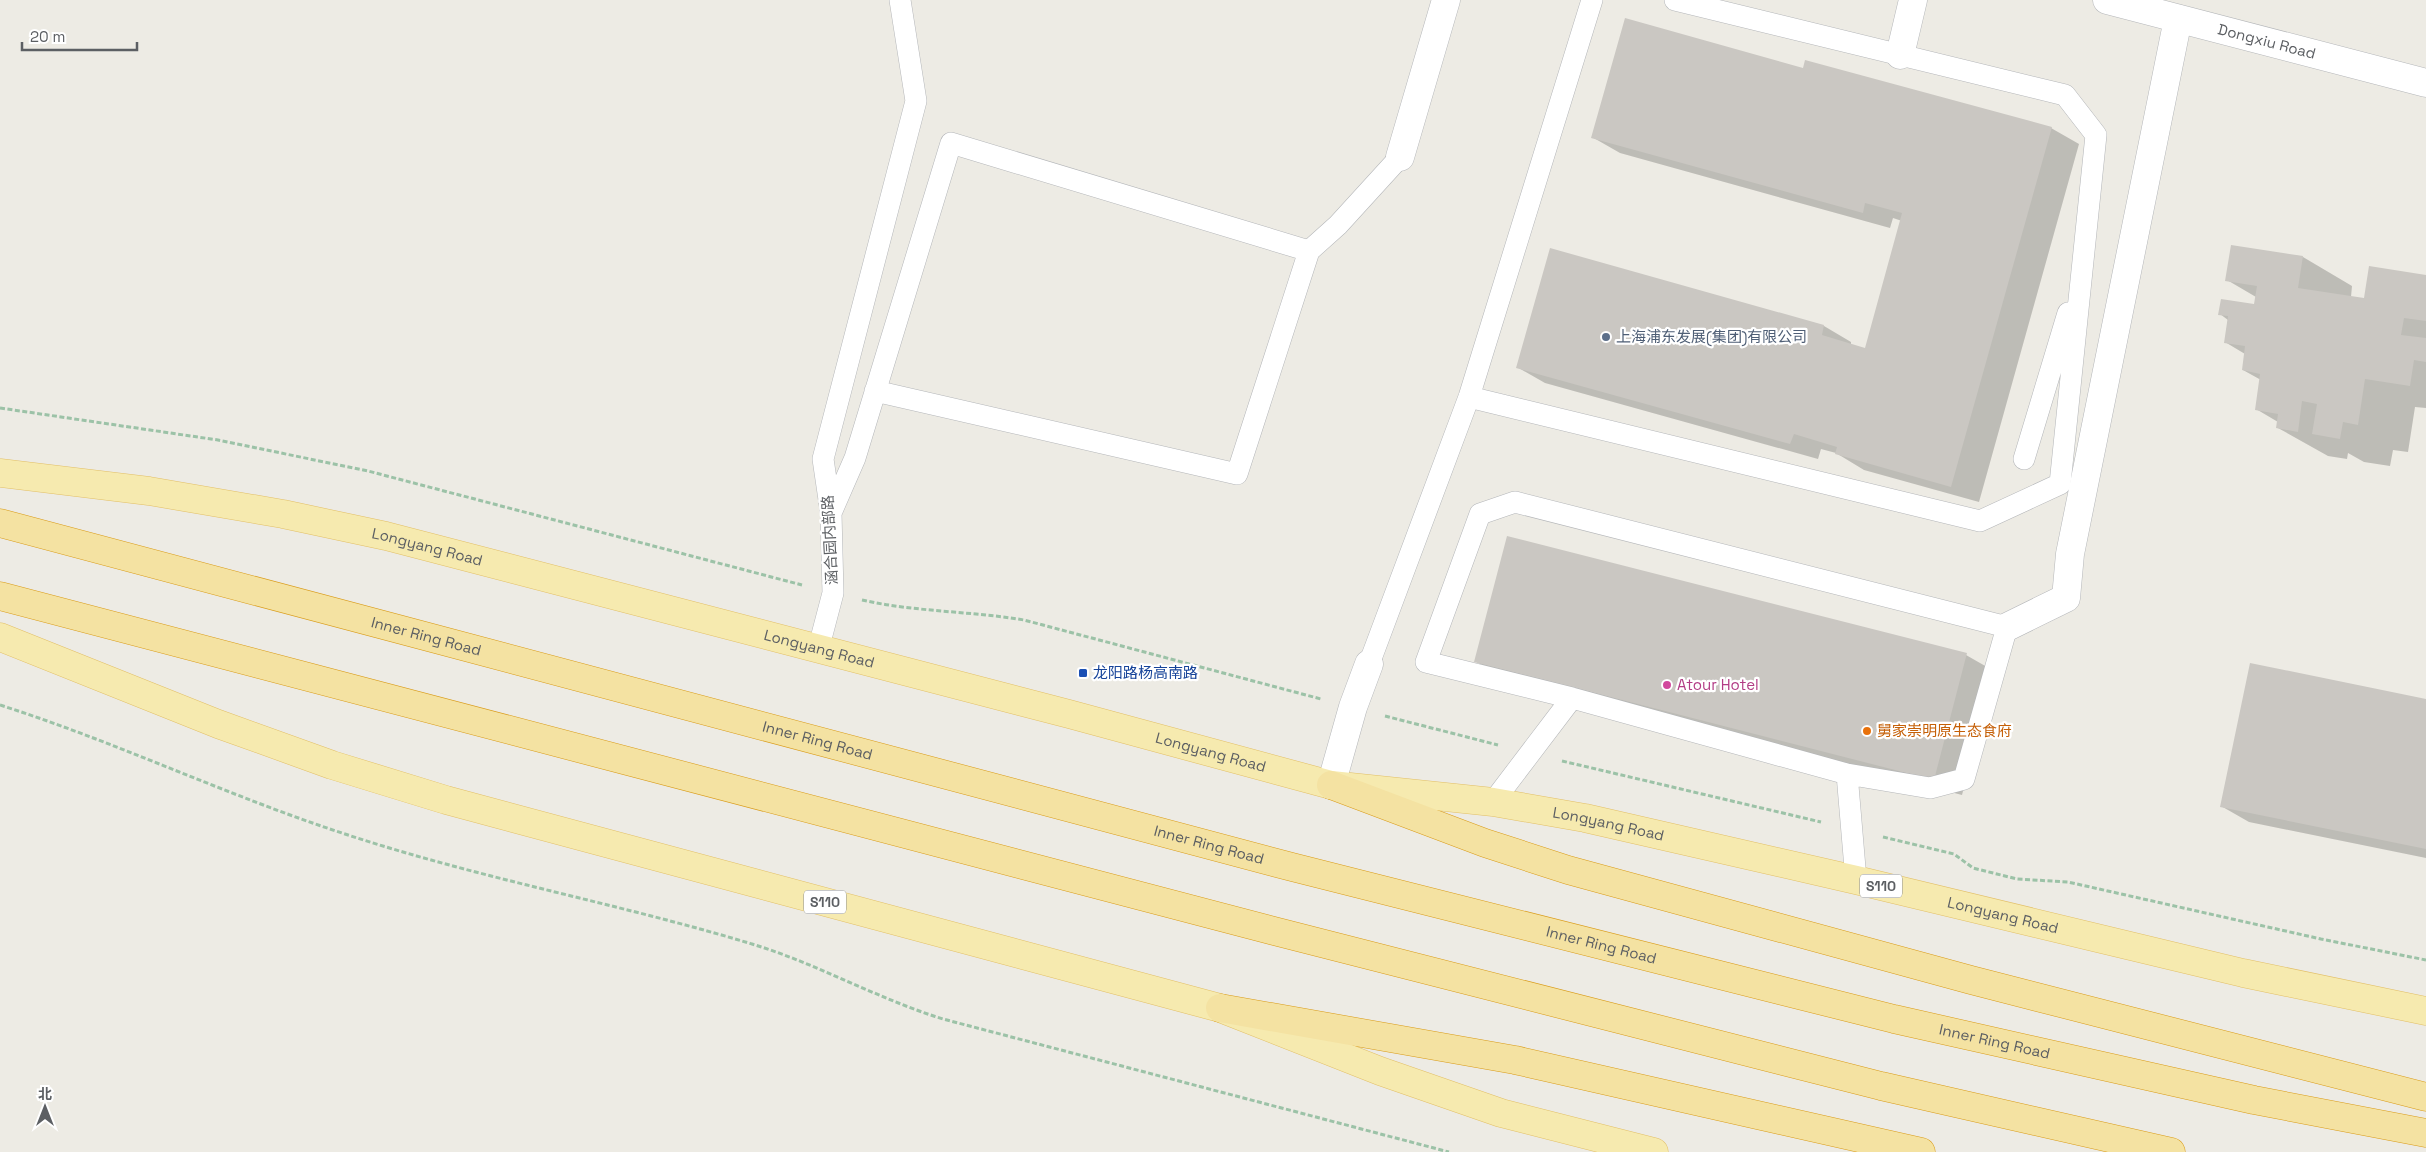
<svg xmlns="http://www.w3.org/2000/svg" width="2426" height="1152" font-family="'Space Grotesk','Noto Sans SC',sans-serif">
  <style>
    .shadow { fill: #0003 }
    .building { fill: #cac7c2 }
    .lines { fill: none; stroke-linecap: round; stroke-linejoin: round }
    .service-casing { stroke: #b4b6b9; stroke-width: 22 }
    .minor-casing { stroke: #b4b6b9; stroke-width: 29 }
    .primary-casing { stroke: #e2bf67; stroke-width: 29 }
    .trunk-casing { stroke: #d99b18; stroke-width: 29 }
    .path { stroke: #9cc2a7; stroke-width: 3; stroke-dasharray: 5 2.5; stroke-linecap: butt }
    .service { stroke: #fff; stroke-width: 21 }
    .minor { stroke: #fff; stroke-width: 28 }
    .primary { stroke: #f6eaaf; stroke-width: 28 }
    .trunk { stroke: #f4e2a2; stroke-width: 28 }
    .service-dot { fill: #5c6f8a; stroke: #fff; stroke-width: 2 }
    .transit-dot { fill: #1a4fb4; stroke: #fff; stroke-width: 2 }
    .hotel-dot { fill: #d1479c; stroke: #fff; stroke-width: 2 }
    .food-dot { fill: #e8710a; stroke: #fff; stroke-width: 2 }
    .labels { text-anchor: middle; stroke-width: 4.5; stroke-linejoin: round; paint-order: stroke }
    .shield { fill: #fff; stroke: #8d8f92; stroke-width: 1 }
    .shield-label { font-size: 14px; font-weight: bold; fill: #5c5f63 }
    .street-label { font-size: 15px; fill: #5c5f63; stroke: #fff }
    .service-label { font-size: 15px; fill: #4e5e75; stroke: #fff; text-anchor: start }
    .transit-label { font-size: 15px; fill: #164399; stroke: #fff; text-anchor: start }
    .hotel-label { font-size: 15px; fill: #b23c85; stroke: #fff; text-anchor: start }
    .food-label { font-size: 15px; fill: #c56008; stroke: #fff; text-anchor: start }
  </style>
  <rect width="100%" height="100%" fill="#edebe4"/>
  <path class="shadow" d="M1804,69L2051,128L2079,144L1979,502L1864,470L1836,453L1821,449L1818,459L1545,383L1517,367L1824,326L1851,342V345L1866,349L1902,221L1893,218L1890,228L1620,153L1592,137Z
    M2303,257L2352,286L2351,297L2365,299L2426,276V408L2415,407L2408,452L2393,450L2390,466L2364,462L2348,453L2347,459L2328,456L2278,428V422L2256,409L2261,380L2243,370L2245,354L2225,342L2228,320L2220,314L2255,305L2256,297L2227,280Z
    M1966,655L1994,671L1962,795L1503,677L1475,661Z
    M2426,700V858L2249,822L2221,806Z"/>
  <path class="building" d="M1625,18L1803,68L1805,60L2052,127L1951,487L1835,454L1837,447L1794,434L1790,444L1516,368L1550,248L1824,325L1822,335L1865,348L1902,213L1865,203L1863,213L1591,138Z
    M2231,245L2303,256L2298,288L2364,298L2369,266L2426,275V321L2404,318L2401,335L2426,338V362L2414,360L2410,386L2365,379L2358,425L2343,422L2340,439L2312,434L2317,404L2302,401L2298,432L2276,428L2278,414L2255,410L2260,374L2242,370L2245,346L2224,343L2228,316L2218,315L2221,299L2254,304L2257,286L2225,281Z
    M1507,536L1967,653L1934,780L1474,662Z
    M2250,663L2426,699V849L2220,807Z"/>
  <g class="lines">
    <g class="service-casing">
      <path id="service" d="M1309,251L1338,225L1400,157
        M1469,397L1980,521L2060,484L2096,135L2065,95L1675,0
        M2024,459L2068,313
        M831,513L855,458L951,143L1309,251L1237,474L875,391
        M818,650L833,593L831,513L823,459L916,101L900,0
        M1369,664L1469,397L1592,0
        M1572,698L1426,662L1480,514L1515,502L2007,627L1964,779L1930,788L1847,774
        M1493,802L1572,698L1847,774L1856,880"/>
    </g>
    <g class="minor-casing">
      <g id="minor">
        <path id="s1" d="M2107,0L2426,83"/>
        <path d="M1900,55L1913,0"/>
        <path d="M1400,157L1446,0"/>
        <path d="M2007,627L2066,598L2070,554L2178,19"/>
        <path d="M1331,785L1353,707L1369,664"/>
      </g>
    </g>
    <g class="primary-casing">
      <g id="primary">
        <path id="s2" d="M0,473L149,491L283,514L386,536L1069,714L1331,785L1493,802L1585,818L1856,880L2243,973L2426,1011"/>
        <path d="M0,637L218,724L332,765L446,800L1220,1008L1380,1071L1501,1113L1654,1152"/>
      </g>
    </g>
    <g class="trunk-casing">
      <g id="trunk">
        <path id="s3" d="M0,523L1292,867L1894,1019L2254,1100L2426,1133"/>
        <path d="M0,596L1274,931L1881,1086L2171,1152"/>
        <path d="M1331,785L1485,843L1568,870L1971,980L2426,1097"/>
        <path d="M1220,1008L1515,1060L1921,1152"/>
      </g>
    </g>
    <path class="path" d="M0,408L218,440L368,471L802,585
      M862,600C915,612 970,611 1024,620L1321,699
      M0,705C116,742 226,795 342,833C477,878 617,903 752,944C818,964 878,999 943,1019L1449,1152
      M1385,716L1498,745
      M1562,761L1821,822
      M1883,837L1954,854L1973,868L2017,879L2068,882L2321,939L2426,960"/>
    <use href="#service" class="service"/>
    <use href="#minor" class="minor"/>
    <use href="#primary" class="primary"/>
    <use href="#trunk" class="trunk"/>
  </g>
  <circle class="service-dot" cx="1606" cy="337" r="5"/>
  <rect class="transit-dot" x="1078" y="668" width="10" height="10" rx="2.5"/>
  <circle class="hotel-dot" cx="1667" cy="685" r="5"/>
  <circle class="food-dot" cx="1867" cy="731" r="5"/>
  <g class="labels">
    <g class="shield">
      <rect x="1860" y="874.5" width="42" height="23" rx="4"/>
      <rect x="804" y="890.5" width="42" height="23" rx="4"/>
    </g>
    <g class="shield-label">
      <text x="1881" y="891">S110</text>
      <text x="825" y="907">S110</text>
    </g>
    <g class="street-label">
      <text dy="5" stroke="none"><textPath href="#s1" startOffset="165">Dongxiu Road</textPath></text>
      <text transform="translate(830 540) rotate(-93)" y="5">涵合园内部路</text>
      <text dy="5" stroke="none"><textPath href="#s2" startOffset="434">Longyang Road</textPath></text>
      <text dy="5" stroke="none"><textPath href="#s3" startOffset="441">Inner Ring Road</textPath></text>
      <text dy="5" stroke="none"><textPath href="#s2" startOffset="839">Longyang Road</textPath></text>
      <text dy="5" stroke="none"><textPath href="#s3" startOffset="846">Inner Ring Road</textPath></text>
      <text dy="5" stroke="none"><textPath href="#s2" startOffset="1244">Longyang Road</textPath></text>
      <text dy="5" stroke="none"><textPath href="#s2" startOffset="1649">Longyang Road</textPath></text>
      <text dy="5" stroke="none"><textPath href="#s3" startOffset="1251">Inner Ring Road</textPath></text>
      <text dy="5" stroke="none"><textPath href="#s2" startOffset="2054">Longyang Road</textPath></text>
      <text dy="5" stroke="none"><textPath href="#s3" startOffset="1656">Inner Ring Road</textPath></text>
      <text dy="5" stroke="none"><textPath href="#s3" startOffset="2061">Inner Ring Road</textPath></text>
    </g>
    <g class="service-label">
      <text x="1616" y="342">上海浦东发展(集团)有限公司</text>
    </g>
    <g class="transit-label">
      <text x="1093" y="678">龙阳路杨高南路</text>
    </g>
    <g class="hotel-label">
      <text x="1677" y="690">Atour Hotel</text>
    </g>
    <g class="food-label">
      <text x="1877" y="736">舅家崇明原生态食府</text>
    </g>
  </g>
  <g transform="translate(45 1107)" stroke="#ffffff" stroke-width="4" paint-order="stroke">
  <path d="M0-4L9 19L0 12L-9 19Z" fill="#5c5f63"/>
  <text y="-8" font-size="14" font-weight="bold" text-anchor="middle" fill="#5c5f63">北</text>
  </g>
  <path d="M22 42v8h115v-8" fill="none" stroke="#5c5f63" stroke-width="2.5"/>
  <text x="30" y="42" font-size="15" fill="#5c5f63" stroke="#ffffff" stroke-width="4" paint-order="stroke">20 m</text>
</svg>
